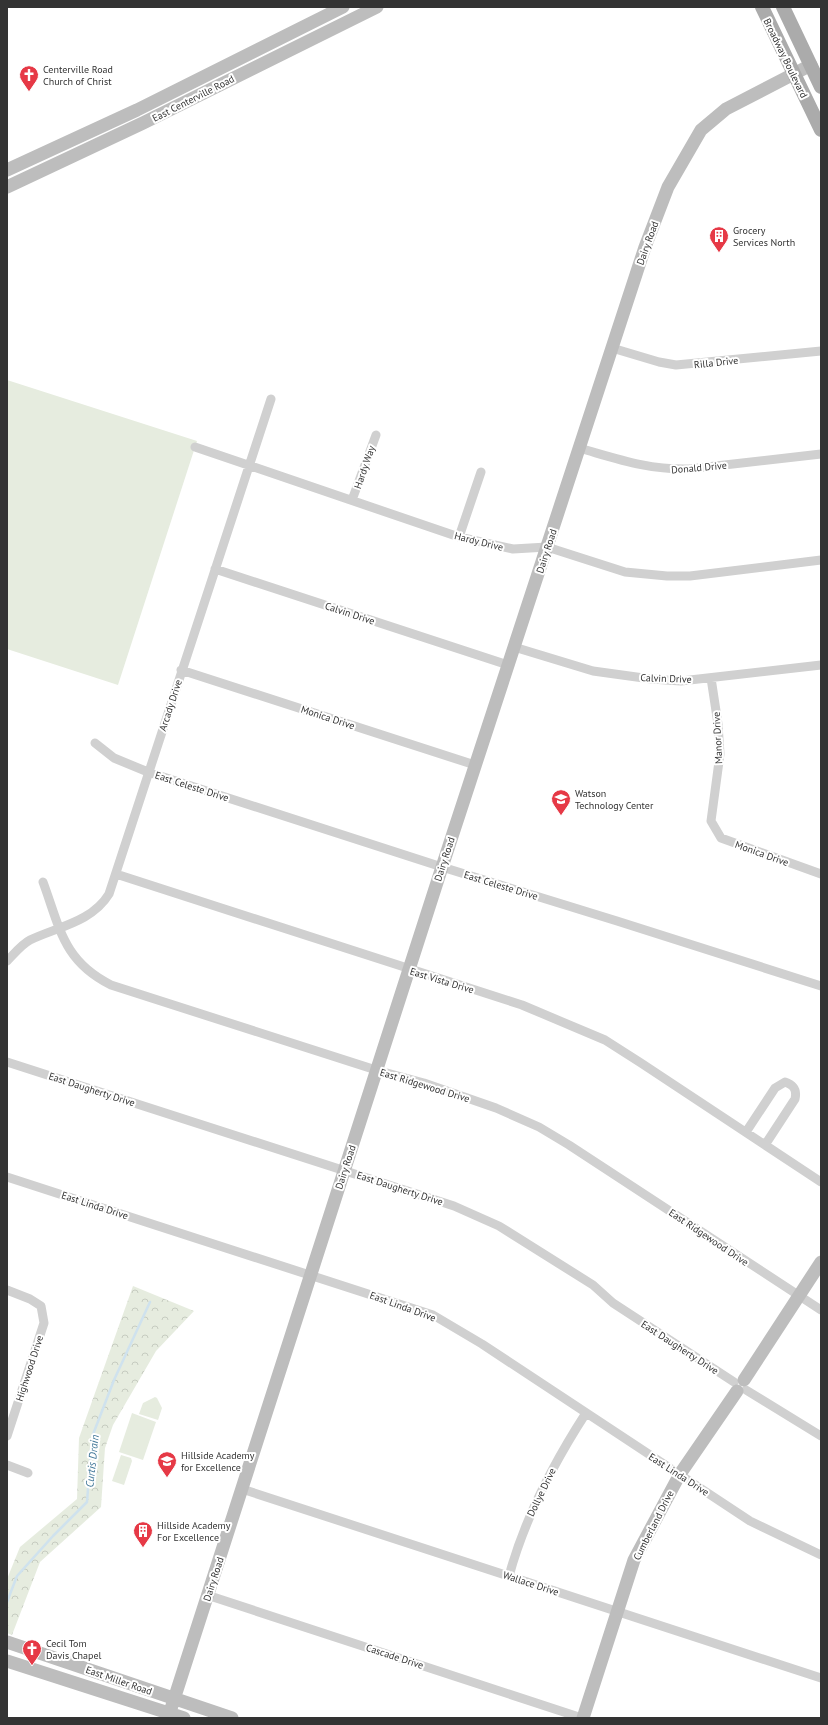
<svg xmlns="http://www.w3.org/2000/svg" width="828" height="1725" font-family="'PT Sans',sans-serif">
  <style>
    .green { fill: #e6ecdf }
    .forest { fill: url(#forest-crowns) }
    .lines { fill: none; stroke-linecap: round; stroke-linejoin: round }
    .stream { stroke: #cfe2ee; stroke-width: 2.5 }
    .street { stroke: #d0d0d0; stroke-width: 9 }
    .secondary { stroke: #bdbdbd; stroke-width: 13 }
    .primary { stroke: #ababab; stroke-width: 14 }
    .labels { text-anchor: middle; stroke-width: 4; stroke-linejoin: round; paint-order: stroke }
    .street-label { font-size: 10px; fill: #333; stroke: #fff }
    .poi-label { font-size: 10px; fill: #333; stroke: #fff; text-anchor: start }
    .water-label { font-size: 11px; font-style: italic; fill: #3f7597; stroke: #fff }
  </style>
  <defs>
    <pattern id="forest-crowns" width="20" height="18" patternUnits="userSpaceOnUse"><rect width="20" height="18" fill="#e6ecdf"/><path d="M2 6a3 3 0 1 1 6 0M12 15a3 3 0 1 1 6 0" fill="none" stroke="#c6cbc0"/></pattern>
  </defs>
  <rect width="100%" height="100%" fill="#fff"/>
  <path class="green" d="M7,380L197,441L118,685L7,649Z
    M155,1397L157,1398L162,1408L158,1420L139,1414L143,1403Z
    M132,1413L156,1422L143,1460L119,1452Z
    M121,1455L131,1458L132,1461L124,1485L112,1481Z"/>
  <path class="forest" d="M133,1286L194,1311L156,1351L113,1425L105,1448L101,1507L40,1562L12,1635L7,1633V1579L20,1547L77,1499L79,1438Z"/>
  <g class="lines">
    <path class="stream" d="M7,1602L17,1576L53,1536L87,1502L92,1437L114,1380L150,1302"/>
    <path class="street" d="M612,348L659,362L676,365L821,351
      M195,447L459,537L513,549L547,547L625,572L667,576H690L821,560
      M579,448C618,459 648,470 689,469L821,454
      M352,500L376,435
      M459,537L481,472
      M215,569L508,665
      M514,647L593,671L651,679L681,681L821,665
      M181,670L475,765
      M711,678L718,724L720,754L711,821L721,838L821,874
      M95,743L114,758L148,772L442,867L617,921L821,986
      M116,874L522,1005L605,1040L641,1063L821,1182
      M43,882C60,928 63,961 111,985L376,1070L424,1083L496,1108L539,1127L569,1145L821,1310
      M7,961C14,954 22,944 30,940C57,927 92,922 109,894L271,399
      M7,1062L454,1206L499,1226L593,1285L613,1303L734,1382
      M746,1132L775,1088L785,1082C794,1085 797,1090 795,1099L765,1145
      M7,1177L433,1315L482,1344L750,1521L821,1555
      M7,1290L30,1299L41,1306L44,1323L7,1436
      M746,1390L821,1436
      M7,1465L28,1473
      M242,1489L821,1678
      M509,1576C525,1517 553,1464 586,1413
      M207,1595L582,1718"/>
    <path class="secondary" d="M7,170L137,110L343,7
      M7,187L143,123L377,7
      M744,1380L821,1262
      M7,1642L232,1718
      M7,1661L184,1718
      M168,1718L442,867L645,247L668,187L701,130L726,109L811,65
      M583,1718L634,1560L680,1474L737,1391"/>
    <path class="primary" d="M762,7L821,130
      M783,7L821,87"/>
  </g>
  <defs>
    <g id="church-pin" transform="scale(1)"><path d="M0 17L-7.5 6A9.5 9.5 0 1 1 7.5 6Z" fill="#e63946" stroke="#fff"/><path d="M-1.2-6h2.4v3.5h3.3v2.4h-3.3V6h-2.4V-.1h-3.3v-2.4h3.3Z" fill="#fff"/></g>
    <g id="building-pin" transform="scale(1)"><path d="M0 17L-7.5 6A9.5 9.5 0 1 1 7.5 6Z" fill="#e63946" stroke="#fff"/><path d="M-4-6H4V6H1V3H-1V6H-4ZM-2.5-4.3h1.7v1.8h-1.7ZM.8-4.3h1.7v1.8H.8ZM-2.5-1h1.7V.8h-1.7ZM.8-1h1.7V.8H.8Z" fill="#fff"/></g>
    <g id="school-pin" transform="scale(1)"><path d="M0 17L-7.5 6A9.5 9.5 0 1 1 7.5 6Z" fill="#e63946" stroke="#fff"/><path d="M0-5L7-2L0 1L-7-2ZM-4 1L0 2.5L4 1V4Q0 6-4 4Z" fill="#fff"/></g>
  </defs>
  <g fill-rule="evenodd">
    <use href="#church-pin" x="29" y="75"/>
    <use href="#building-pin" x="719" y="236"/>
    <use href="#school-pin" x="561" y="799"/>
    <use href="#school-pin" x="167" y="1461"/>
    <use href="#building-pin" x="143" y="1531"/>
    <use href="#church-pin" x="32" y="1649"/>
  </g>
  <g class="labels">
    <g class="street-label">
      <text transform="translate(786 58) rotate(64)" y="4">Broadway Boulevard</text>
      <text transform="translate(193 98) rotate(-27)" y="4">East Centerville Road</text>
      <text transform="translate(647 243) rotate(-70)" y="4">Dairy Road</text>
      <text transform="translate(716 362) rotate(-6)" y="4">Rilla Drive</text>
      <text transform="translate(364 467) rotate(-71)" y="4">Hardy Way</text>
      <text transform="translate(699 467) rotate(-5)" y="4">Donald Drive</text>
      <text transform="translate(479 541) rotate(14)" y="4">Hardy Drive</text>
      <text transform="translate(546 551) rotate(-72)" y="4">Dairy Road</text>
      <text transform="translate(350 613) rotate(18)" y="4">Calvin Drive</text>
      <text transform="translate(666 678) rotate(2)" y="4">Calvin Drive</text>
      <text transform="translate(170 705) rotate(-72)" y="4">Arcady Drive</text>
      <text transform="translate(328 717) rotate(18)" y="4">Monica Drive</text>
      <text transform="translate(717 738) rotate(-93)" y="4">Manor Drive</text>
      <text transform="translate(192 786) rotate(18)" y="4">East Celeste Drive</text>
      <text transform="translate(762 853) rotate(20)" y="4">Monica Drive</text>
      <text transform="translate(444 859) rotate(-72)" y="4">Dairy Road</text>
      <text transform="translate(501 885) rotate(17)" y="4">East Celeste Drive</text>
      <text transform="translate(442 980) rotate(17)" y="4">East Vista Drive</text>
      <text transform="translate(425 1085) rotate(17)" y="4">East Ridgewood Drive</text>
      <text transform="translate(92 1089) rotate(18)" y="4">East Daugherty Drive</text>
      <text transform="translate(345 1167) rotate(-72)" y="4">Dairy Road</text>
      <text transform="translate(400 1188) rotate(18)" y="4">East Daugherty Drive</text>
      <text transform="translate(95 1205) rotate(18)" y="4">East Linda Drive</text>
      <text transform="translate(709 1237) rotate(34)" y="4">East Ridgewood Drive</text>
      <text transform="translate(403 1306) rotate(20)" y="4">East Linda Drive</text>
      <text transform="translate(680 1347) rotate(33)" y="4">East Daugherty Drive</text>
      <text transform="translate(29 1368) rotate(-72)" y="4">Highwood Drive</text>
      <text transform="translate(679 1474) rotate(33)" y="4">East Linda Drive</text>
      <text transform="translate(541 1492) rotate(-64)" y="4">Dollye Drive</text>
      <text transform="translate(653 1525) rotate(-63)" y="4">Cumberland Drive</text>
      <text transform="translate(213 1579) rotate(-72)" y="4">Dairy Road</text>
      <text transform="translate(531 1583) rotate(18)" y="4">Wallace Drive</text>
      <text transform="translate(395 1656) rotate(18)" y="4">Cascade Drive</text>
      <text transform="translate(119 1680) rotate(19)" y="4">East Miller Road</text>
    </g>
    <g class="poi-label">
      <text x="43" y="73">Centerville Road<tspan x="43" dy="12">Church of Christ</tspan></text>
      <text x="733" y="234">Grocery<tspan x="733" dy="12">Services North</tspan></text>
      <text x="575" y="797">Watson<tspan x="575" dy="12">Technology Center</tspan></text>
      <text x="181" y="1459">Hillside Academy<tspan x="181" dy="12">for Excellence</tspan></text>
      <text x="157" y="1529">Hillside Academy<tspan x="157" dy="12">For Excellence</tspan></text>
      <text x="46" y="1647">Cecil Tom<tspan x="46" dy="12">Davis Chapel</tspan></text>
    </g>
    <g class="water-label">
      <text transform="translate(92 1461) rotate(-84)" y="4">Curtis Drain</text>
    </g>
  </g>
  <rect width="828" height="1725" fill="none" stroke="#333333" stroke-width="16"/>
</svg>
